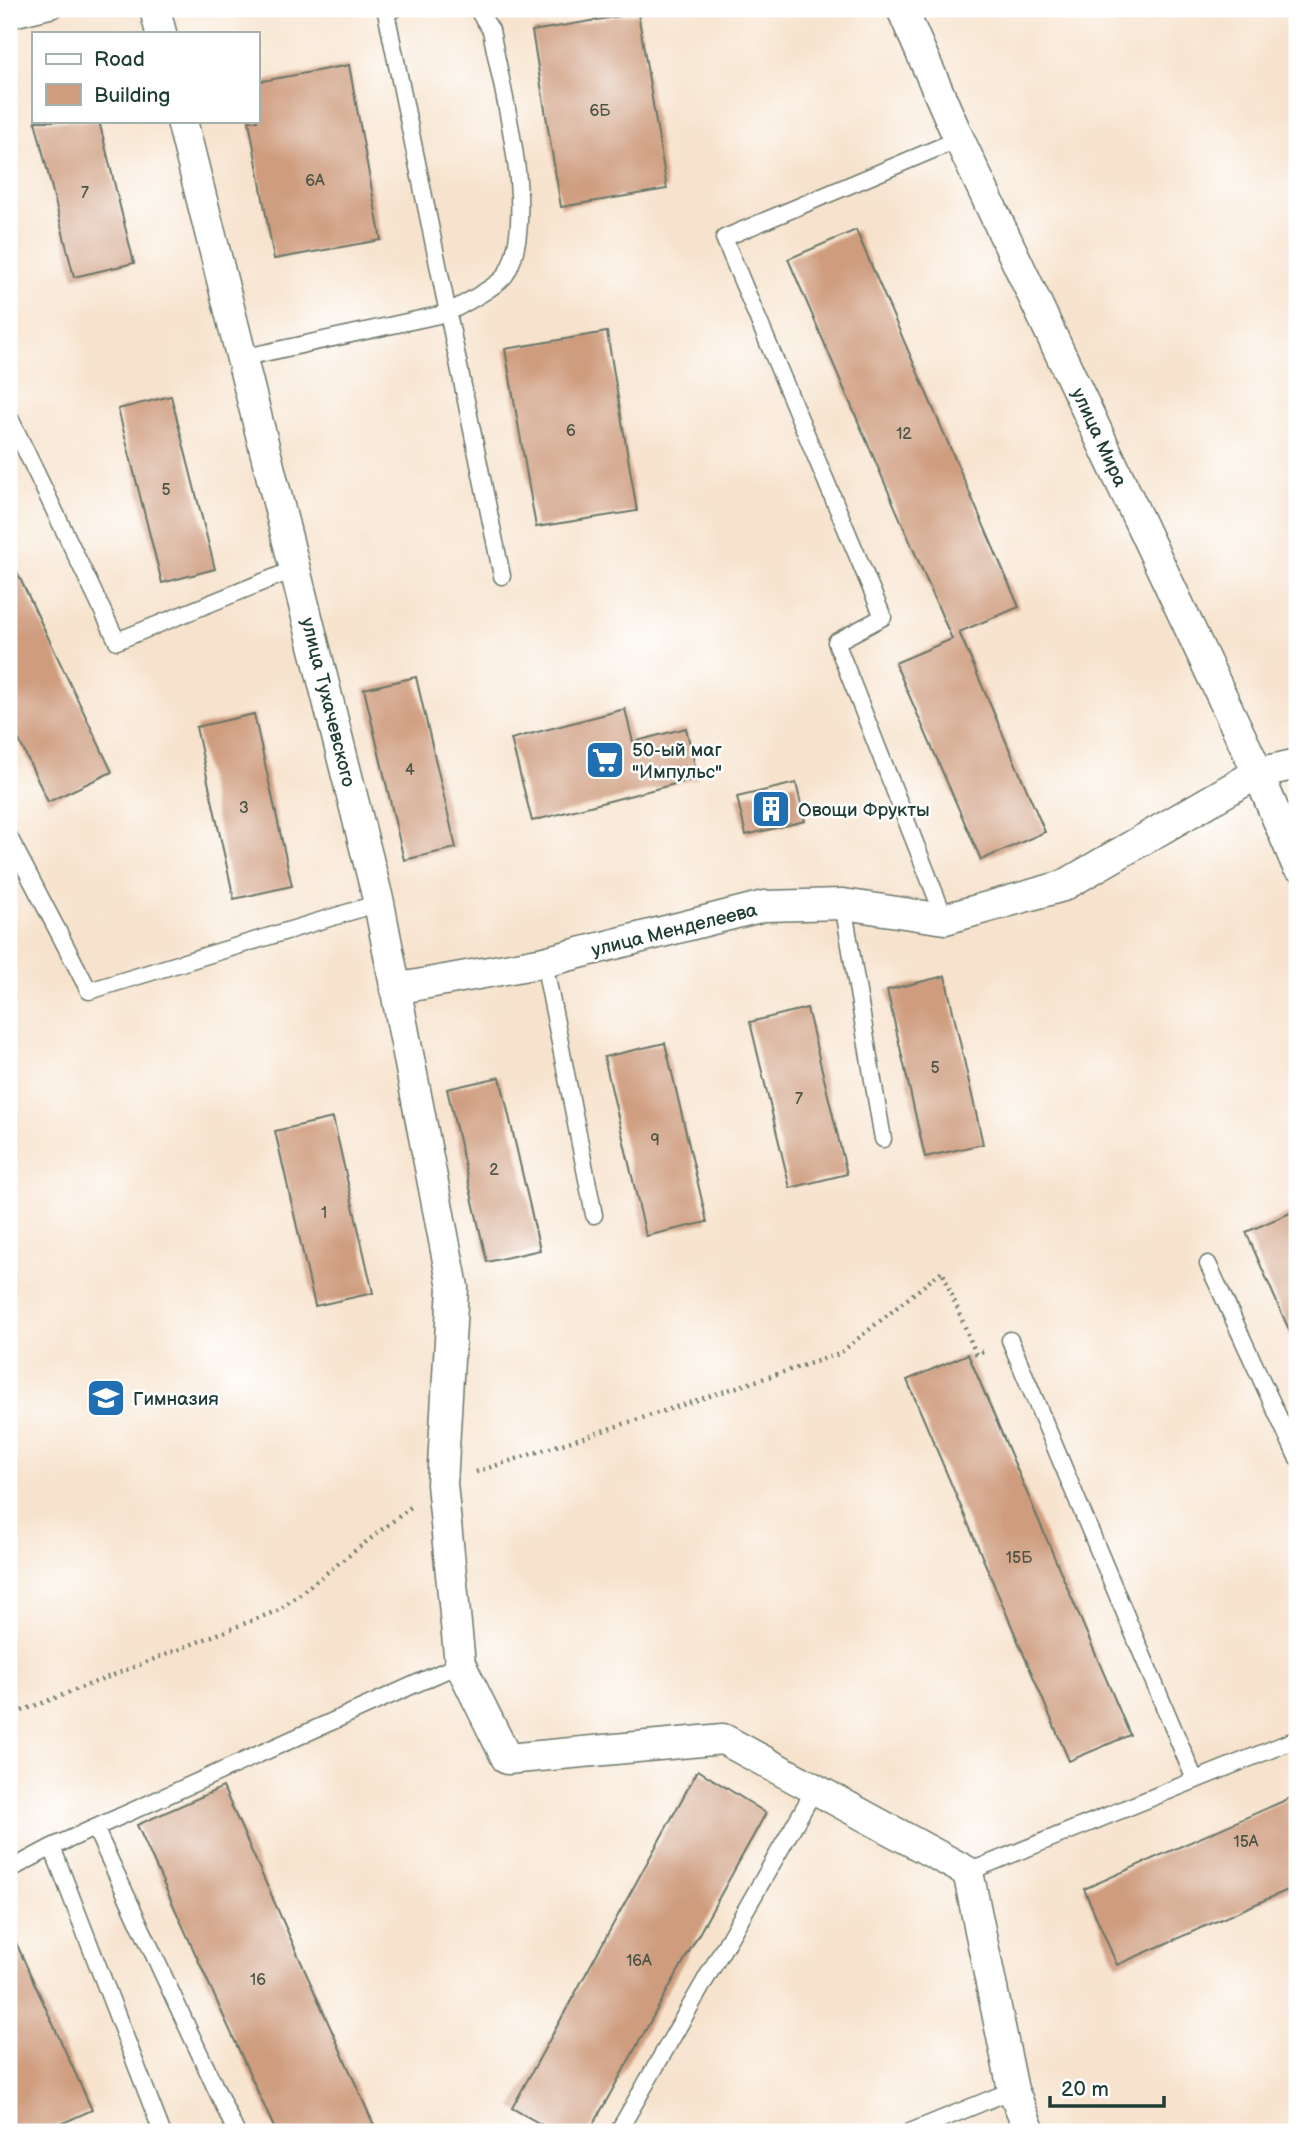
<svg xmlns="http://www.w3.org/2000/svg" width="1306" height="2141" font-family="'Balsamiq Sans',sans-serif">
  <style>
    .building { fill: #cf9c7e }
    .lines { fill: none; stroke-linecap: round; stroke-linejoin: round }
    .service-casing { stroke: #6b776a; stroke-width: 19 }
    .minor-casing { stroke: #6b776a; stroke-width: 33 }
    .path { stroke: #6b776a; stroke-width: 4.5; stroke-dasharray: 2 5; stroke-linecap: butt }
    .service { stroke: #fff; stroke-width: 16 }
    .minor { stroke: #fff; stroke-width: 30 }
    .labels { text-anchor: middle; stroke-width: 5; stroke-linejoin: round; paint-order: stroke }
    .number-label { font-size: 16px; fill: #4b5546 }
    .street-label { font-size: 19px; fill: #1f3d34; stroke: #fff }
    .poi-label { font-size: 19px; fill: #1f3d34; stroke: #fff; text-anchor: start }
  </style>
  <rect width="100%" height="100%" fill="#fff"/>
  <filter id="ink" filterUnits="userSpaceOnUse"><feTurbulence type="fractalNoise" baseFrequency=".0143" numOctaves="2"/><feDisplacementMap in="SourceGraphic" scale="14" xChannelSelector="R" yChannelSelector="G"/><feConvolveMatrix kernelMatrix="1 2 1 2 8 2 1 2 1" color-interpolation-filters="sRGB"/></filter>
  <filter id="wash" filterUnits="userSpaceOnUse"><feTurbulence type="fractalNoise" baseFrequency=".00686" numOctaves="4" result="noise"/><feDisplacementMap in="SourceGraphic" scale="28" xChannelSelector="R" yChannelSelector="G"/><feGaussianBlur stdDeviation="1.57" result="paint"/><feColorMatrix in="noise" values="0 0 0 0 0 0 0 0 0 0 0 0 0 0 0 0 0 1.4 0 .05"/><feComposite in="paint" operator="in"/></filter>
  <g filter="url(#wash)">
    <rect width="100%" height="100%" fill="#f7e3cd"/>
    <g id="blocks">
      <path class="building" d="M638,13L667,189L561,207L532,31Z
        M349,65L381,240L274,259L249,121H257V82Z
        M35,121H99L134,263L74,277Z
        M856,230L1019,607L959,632L1045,832L981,860L895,663L952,639L788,259Z
        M607,332L637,511L536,527L505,349Z
        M171,396L215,569L162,583L118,409Z
        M9,555L112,772L48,802L9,719Z
        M416,677L456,848L404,860L364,689Z
        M625,709L633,742L686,728L698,778L532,821L511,739Z
        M254,714L292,886L234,899L196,727Z
        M796,783L805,821L746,835L737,797Z
        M945,976L983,1144L925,1157L887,990Z
        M807,1008L847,1174L790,1188L750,1022Z
        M665,1043L707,1222L646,1236L604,1057Z
        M500,1077L540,1250L487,1262L447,1089Z
        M333,1118L373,1293L315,1306L275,1131Z
        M1297,1210V1348L1246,1232Z
        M968,1354L1130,1735L1069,1761L907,1380Z
        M698,1770L766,1813L589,2132H555L512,2108Z
        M223,1787L377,2132H276L137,1825Z
        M1297,1795V1886L1117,1965L1084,1889Z
        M13,1936L92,2110L43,2132H9V1938Z"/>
    </g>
  </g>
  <g filter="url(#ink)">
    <use href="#blocks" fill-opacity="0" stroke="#6b776a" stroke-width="2"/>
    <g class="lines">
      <g class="service-casing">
        <path id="service" d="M394,9L386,12L448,313C461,305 499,286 506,274C539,219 502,92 491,30L477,9
          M9,20L54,9
          M241,358L448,313L502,576
          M9,416L117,641L295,569
          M9,837L89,991L379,903
          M843,904L883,1139
          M945,919L836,642L883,617L724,238L959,139
          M544,962L594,1215
          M1208,1264L1297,1457
          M1010,1340L1195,1780
          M95,1828L236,2132
          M9,1870L52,1847
          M968,1872L1297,1739
          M162,2132L52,1847L460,1664
          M618,2132L815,1789
          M910,2132L1013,2090"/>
      </g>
      <g class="minor-casing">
        <path id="minor" d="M155,9L161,33
          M902,9L959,139L1258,773L1297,865
          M182,121L379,903L453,1287L442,1484L460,1664L507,1759L723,1739L968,1872L1013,2090L1030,2132
          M395,989L544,962L764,906L843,904L945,919L1063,886L1258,773L1297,764"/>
      </g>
      <path class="path" d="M476,1472L839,1354L942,1271L976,1354L986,1350
        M9,1716L279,1610L411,1507"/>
      <use href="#service" class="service"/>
      <use href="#minor" class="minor"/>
    </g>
  </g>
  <defs>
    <g id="supermarket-square" transform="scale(2.0125)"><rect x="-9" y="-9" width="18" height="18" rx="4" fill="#1f6fb2" stroke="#fff"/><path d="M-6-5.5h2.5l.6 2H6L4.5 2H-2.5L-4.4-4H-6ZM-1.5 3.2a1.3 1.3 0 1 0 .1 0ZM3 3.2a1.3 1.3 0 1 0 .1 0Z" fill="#fff"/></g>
    <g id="building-square" transform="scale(2.0125)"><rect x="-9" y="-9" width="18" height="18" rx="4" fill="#1f6fb2" stroke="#fff"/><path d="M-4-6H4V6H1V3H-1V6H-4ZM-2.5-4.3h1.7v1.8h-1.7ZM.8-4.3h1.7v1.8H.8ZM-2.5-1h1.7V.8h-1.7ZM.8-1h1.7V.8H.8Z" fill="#fff"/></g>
    <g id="school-square" transform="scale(2.0125)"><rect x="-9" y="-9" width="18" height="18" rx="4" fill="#1f6fb2" stroke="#fff"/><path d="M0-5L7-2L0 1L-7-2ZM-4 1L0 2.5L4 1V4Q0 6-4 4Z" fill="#fff"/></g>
  </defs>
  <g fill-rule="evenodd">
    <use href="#supermarket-square" x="605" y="760"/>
    <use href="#building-square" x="771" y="809"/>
    <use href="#school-square" x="106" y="1398"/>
  </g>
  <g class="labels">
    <g class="number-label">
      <text x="600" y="116">6Б</text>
      <text x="315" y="186">6А</text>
      <text x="85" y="198">7</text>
      <text x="571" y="436">6</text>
      <text x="904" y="439">12</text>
      <text x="166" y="495">5</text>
      <text x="410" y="775">4</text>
      <text x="244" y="813">3</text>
      <text x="935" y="1073">5</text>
      <text x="799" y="1104">7</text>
      <text x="655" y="1145">9</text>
      <text x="494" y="1175">2</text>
      <text x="324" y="1218">1</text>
      <text x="1019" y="1563">15Б</text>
      <text x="1246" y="1847">15А</text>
      <text x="639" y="1966">16А</text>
      <text x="258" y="1985">16</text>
    </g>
    <g class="street-label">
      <text transform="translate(1100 437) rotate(65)" y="7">улица Мира</text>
      <text transform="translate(329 702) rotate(76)" y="7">улица Тухачевского</text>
      <text transform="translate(674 929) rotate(-14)" y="7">улица Менделеева</text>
    </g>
    <g class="poi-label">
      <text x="632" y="756">50-ый маг<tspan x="632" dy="22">"Импульс"</tspan></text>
      <text x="798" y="816">Овощи Фрукты</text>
      <text x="133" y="1405">Гимназия</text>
    </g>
  </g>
  <rect width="1306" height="2141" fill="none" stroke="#fff" stroke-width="35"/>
  <rect x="32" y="32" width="228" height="91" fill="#ffffff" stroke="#a5b1ae" stroke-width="2"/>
  <rect x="46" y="54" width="35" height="10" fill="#ffffff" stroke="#a5b1ae" stroke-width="2"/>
  <text x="94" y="66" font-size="21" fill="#1f3d34">Road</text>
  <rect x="46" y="84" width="35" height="21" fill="#cf9c7e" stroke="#a5b1ae" stroke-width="2"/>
  <text x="94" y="102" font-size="21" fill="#1f3d34">Building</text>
  <path d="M1050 2096v10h114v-10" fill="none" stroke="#1f3d34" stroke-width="3.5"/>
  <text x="1061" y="2096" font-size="21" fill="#1f3d34" stroke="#ffffff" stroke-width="5" paint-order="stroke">20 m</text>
</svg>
